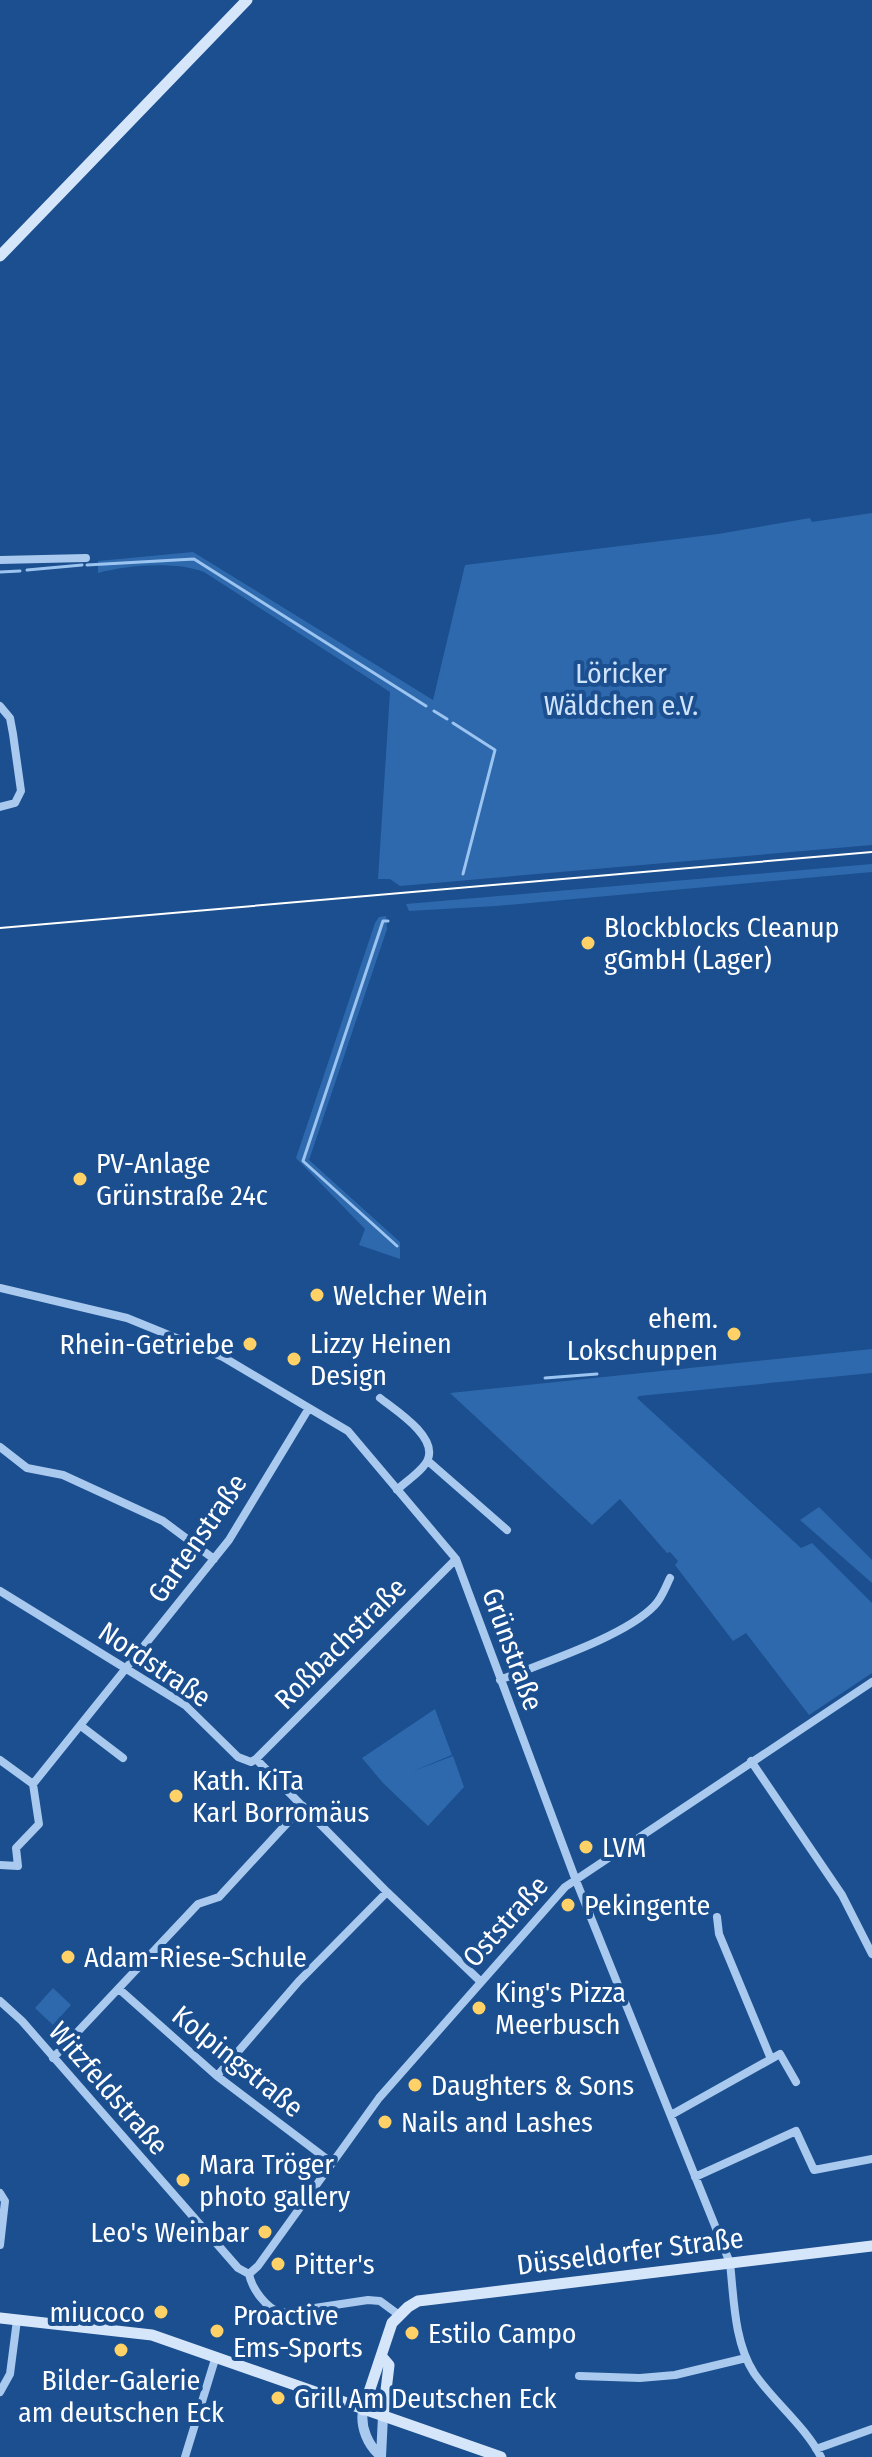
<svg xmlns="http://www.w3.org/2000/svg" width="872" height="2457" font-family="'Fira Sans Condensed',sans-serif">
  <style>
    .green { fill: #2e69ad }
    .lines { fill: none; stroke-linecap: round; stroke-linejoin: round }
    .stream { stroke: #9cc4f0; stroke-width: 3 }
    .minor { stroke: #a9c9ee; stroke-width: 8 }
    .tertiary { stroke: #a9c9ee; stroke-width: 10 }
    .secondary { stroke: #d6e6fa; stroke-width: 11 }
    .tram { stroke: #fff; stroke-width: 2 }
    .poi-dot { fill: #ffd166; stroke: #1b4f8f; stroke-width: 3 }
    .labels { text-anchor: middle; stroke-width: 8; stroke-linejoin: round; paint-order: stroke }
    .park-label { font-size: 28px; fill: #cfe3fa; stroke: #1b4f8f }
    .poi-label { font-size: 28px; fill: #fff; stroke: #1b4f8f; text-anchor: start }
    .street-label { font-size: 28px; fill: #fff; stroke: #1b4f8f }
  </style>
  <rect width="100%" height="100%" fill="#1b4f8f"/>
  <path class="green" d="M872,513V845L400,886L390,879H378L390,692L204,572C176,561 127,565 98,573V561L193,552L433,700L465,565L718,534L810,518L812,522Z
    M872,864V872L496,906L409,911L406,904Z
    M386,916L387,929L309,1160L400,1242V1259L359,1245L365,1229L296,1158L375,923L379,917Z
    M872,1349V1373L639,1396L637,1398L801,1548L812,1543L872,1603V1673L809,1715L746,1633L733,1641L675,1565L678,1561L670,1552L667,1553L620,1499L592,1525L450,1393Z
    M819,1507L872,1560V1583L800,1520Z
    M435,1709L452,1755L411,1772L453,1756L464,1787L428,1826L383,1783L362,1758Z
    M53,1988L71,2005L53,2025L35,2008Z"/>
  <g class="lines">
    <path class="stream" d="M87,565L194,559L426,706
      M27,570L82,565
      M0,572L20,571
      M434,711L447,719
      M453,723L495,750L463,874
      M388,921H383L303,1161L397,1246
      M545,1378L597,1374"/>
    <path class="minor" d="M0,560L86,558
      M0,706L10,718L13,734L21,791L15,803L0,807
      M0,1288L127,1318L223,1357L309,1408L348,1431L456,1559L575,1878L730,2263C734,2299 734,2342 754,2373C774,2402 805,2426 821,2457
      M380,1398C395,1410 437,1436 428,1459C424,1470 406,1481 397,1490
      M0,1447L27,1468L63,1475L163,1521L214,1559
      M428,1461L507,1530
      M0,1591L185,1705L238,1757L251,1762L256,1759L387,1892L480,1981
      M500,1680C542,1663 624,1637 654,1606C662,1598 665,1588 670,1578
      M81,1726L123,1758
      M256,1759L456,1559
      M0,1760L33,1784L229,1540L309,1408
      M751,1761L842,1895L872,1954
      M0,1865L18,1866L16,1848L39,1824L33,1784
      M717,1917L719,1934L771,2059
      M119,1989L217,2076L332,2163
      M0,2001L22,2021L238,2268L249,2274
      M53,2058L198,1904L219,1897L303,1806
      M217,2076L299,1981L387,1892
      M671,2115L780,2054L796,2082
      M695,2177L796,2131L814,2170L872,2159
      M0,2193L5,2201L0,2245
      M249,2274L258,2266L379,2098L565,1887L872,1682
      M249,2274C252,2289 266,2308 281,2313L368,2300L380,2301L399,2315
      M579,2376L640,2378L675,2375L746,2358
      M0,2392L10,2374L17,2320
      M816,2449L872,2429
      M185,2457L216,2356"/>
    <path class="tertiary" d="M363,2410C360,2427 368,2446 381,2456
      M381,2457L383,2416"/>
    <path class="secondary" d="M0,256L247,0
      M0,2318L152,2335L501,2457
      M363,2410L392,2323L408,2307L418,2301L872,2246
      M383,2416L389,2365L383,2358"/>
    <path class="tram" d="M0,928L872,852"/>
  </g>
  <g class="poi-dot">
    <circle cx="588" cy="943" r="8"/>
    <circle cx="80" cy="1179" r="8"/>
    <circle cx="317" cy="1295" r="8"/>
    <circle cx="734" cy="1334" r="8"/>
    <circle cx="250" cy="1344" r="8"/>
    <circle cx="294" cy="1359" r="8"/>
    <circle cx="176" cy="1796" r="8"/>
    <circle cx="586" cy="1847" r="8"/>
    <circle cx="568" cy="1905" r="8"/>
    <circle cx="68" cy="1957" r="8"/>
    <circle cx="479" cy="2008" r="8"/>
    <circle cx="415" cy="2085" r="8"/>
    <circle cx="385" cy="2122" r="8"/>
    <circle cx="183" cy="2180" r="8"/>
    <circle cx="265" cy="2232" r="8"/>
    <circle cx="278" cy="2264" r="8"/>
    <circle cx="161" cy="2312" r="8"/>
    <circle cx="217" cy="2331" r="8"/>
    <circle cx="412" cy="2333" r="8"/>
    <circle cx="121" cy="2350" r="8"/>
    <circle cx="278" cy="2398" r="8"/>
  </g>
  <g class="labels">
    <g class="park-label">
      <text x="621" y="683">Löricker<tspan x="621" dy="32">Wäldchen e.V.</tspan></text>
    </g>
    <g class="poi-label">
      <text x="604" y="937">Blockblocks Cleanup<tspan x="604" dy="32">gGmbH (Lager)</tspan></text>
      <text x="96" y="1173">PV-Anlage<tspan x="96" dy="32">Grünstraße 24c</tspan></text>
      <text x="333" y="1305">Welcher Wein</text>
      <text x="718" y="1328" text-anchor="end">ehem.<tspan x="718" dy="32">Lokschuppen</tspan></text>
      <text x="310" y="1353">Lizzy Heinen<tspan x="310" dy="32">Design</tspan></text>
      <text x="234" y="1354" text-anchor="end">Rhein-Getriebe</text>
      <text x="192" y="1790">Kath. KiTa<tspan x="192" dy="32">Karl Borromäus</tspan></text>
      <text x="602" y="1857">LVM</text>
      <text x="584" y="1915">Pekingente</text>
      <text x="84" y="1967">Adam-Riese-Schule</text>
      <text x="495" y="2002">King's Pizza<tspan x="495" dy="32">Meerbusch</tspan></text>
      <text x="431" y="2095">Daughters &amp; Sons</text>
      <text x="401" y="2132">Nails and Lashes</text>
      <text x="199" y="2174">Mara Tröger<tspan x="199" dy="32">photo gallery</tspan></text>
      <text x="249" y="2242" text-anchor="end">Leo's Weinbar</text>
      <text x="294" y="2274">Pitter's</text>
      <text x="145" y="2322" text-anchor="end">miucoco</text>
      <text x="233" y="2325">Proactive<tspan x="233" dy="32">Ems-Sports</tspan></text>
      <text x="428" y="2343">Estilo Campo</text>
      <text x="121" y="2390" text-anchor="middle">Bilder-Galerie<tspan x="121" dy="32">am deutschen Eck</tspan></text>
      <text x="294" y="2408">Grill Am Deutschen Eck</text>
    </g>
    <g class="street-label">
      <text transform="translate(197 1538) rotate(-55)" y="10">Gartenstraße</text>
      <text transform="translate(340 1643) rotate(-45)" y="10">Roßbachstraße</text>
      <text transform="translate(513 1649) rotate(70)" y="10">Grünstraße</text>
      <text transform="translate(155 1664) rotate(34)" y="10">Nordstraße</text>
      <text transform="translate(505 1921) rotate(-48)" y="10">Oststraße</text>
      <text transform="translate(238 2061) rotate(39)" y="10">Kolpingstraße</text>
      <text transform="translate(109 2088) rotate(49)" y="10">Witzfeldstraße</text>
      <text transform="translate(630 2251) rotate(-7)" y="10">Düsseldorfer Straße</text>
    </g>
  </g>
</svg>
